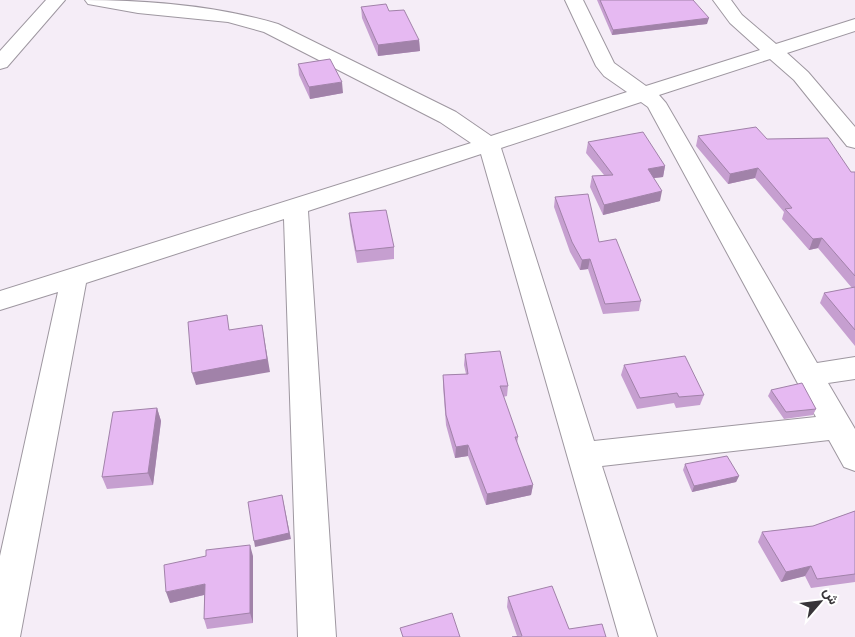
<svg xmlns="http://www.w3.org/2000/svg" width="855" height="637" font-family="Mulish,Vazirmatn,sans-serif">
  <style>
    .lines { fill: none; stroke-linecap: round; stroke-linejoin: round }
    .street-casing { stroke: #9e97a0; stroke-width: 2 }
    .street { fill: #fff; fill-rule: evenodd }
    .wall { fill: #c69fd0 }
    .shaded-wall { fill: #a182a9 }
    .building { fill: #e6b9f2; stroke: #a182a9 }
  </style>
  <rect width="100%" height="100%" fill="#f5edf7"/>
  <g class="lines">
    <g class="street-casing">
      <path id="street" d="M46,0H65L7,67L0,69V51Z
        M85,0C147,0 218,6 278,24L456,112L491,136L627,92L604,76L596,66L565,0H583L614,63L646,86L760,50L730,23L713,0H731L742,15L776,44L855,19V31L787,53L808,72L855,127V148L847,146L794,80L770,59L659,95L666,103L817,363L855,357V379L828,383L855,429V471L844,467L829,440L602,466L657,637H619L481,154L308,211L336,637H298L284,219L86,283L20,637H0V556L58,292L0,310V291L471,143L440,122L264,32L228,22L138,13L88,4ZM641,102L648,107L816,417L594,441L501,148Z"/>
    </g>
    <use href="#street" class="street"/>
  </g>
  <path class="wall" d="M597,0H693L707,24L612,35Z
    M361,7L389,11L419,40L420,51L378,56L362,18Z
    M298,64L343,93L310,99L299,75Z
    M698,136L767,139L851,172H855V346L820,303L824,293L852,288L818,248L809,250L782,219L784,212L755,178L728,184L696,146Z
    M588,142L665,166L663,177L654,178L660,201L603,215L590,187L592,176L604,175L586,153Z
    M555,197L599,242L641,301L639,311L603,314L588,269L580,270L570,252L554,207Z
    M349,213L394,247V259L357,263L350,225Z
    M465,354L508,386L507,396L503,397L518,437L517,443L533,485L531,495L486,505L468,456L455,458L446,425L443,386V375L466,374L464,365Z
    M624,365L704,395L700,405L676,408L674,403L637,409L621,375Z
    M771,390L816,409L813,415L784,419L768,396Z
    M157,408L161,421L153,485L107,489L102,477Z
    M685,464L739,476L736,482L692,492L683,470Z
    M855,511V582L811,588L805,576L781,582L758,542L762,532L813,526Z
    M253,556V623L207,629L204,619V595L170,603Z
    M508,597L569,629L517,636L507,607Z"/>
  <path class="shaded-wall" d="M709,18L707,24L612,35L613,30Z
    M419,40L420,51L378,56V45Z
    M342,82L343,93L310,99L309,87Z
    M665,166L663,177L646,179L648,169Z
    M758,168L755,178L728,184L730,174Z
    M662,191L660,201L603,215L604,205Z
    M822,238L818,248L809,250L813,239Z
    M590,259L588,269L580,270L582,260Z
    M262,325L270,372L196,385L192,373Z
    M157,408L161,421L153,485L148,473Z
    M468,445V456L455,458L456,447Z
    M739,476L736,482L692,492L694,486Z
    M533,485L531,495L486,505L487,494Z
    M282,495L291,539L255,547L254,541Z
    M250,545L253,556V623L250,613Z
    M811,566L805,576L781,582L786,572Z
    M205,584L208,594L170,603L166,592Z"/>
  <path class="building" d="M600,0H693L709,18L613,30Z
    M386,4L389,11L404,10L419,40L378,45L361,7Z
    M330,59L342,82L309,87L298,64Z
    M756,127L767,139L828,138L851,172H855V276L822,238L813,239L785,209L792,208L758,168L730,174L698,136Z
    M643,132L665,166L648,169L662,191L604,205L592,176L613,175L588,142Z
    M588,194L599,242L616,239L641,301L605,304L590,259L582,260L572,242L555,197Z
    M386,210L394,247L356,251L349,213Z
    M855,287V330L824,293Z
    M227,315L229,330L262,325L267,359L192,373L188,322Z
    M500,351L508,386H500L518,437H515L533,485L487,494L468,445L456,447L446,415L443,375L468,374L465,354Z
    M685,356L704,395L679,397L677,393L640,398L624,365Z
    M802,383L816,409L786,412L771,390Z
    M157,408L148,473L102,477L113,412Z
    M727,456L739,476L694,486L685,464Z
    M282,495L289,533L254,541L248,502Z
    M855,511V574L817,579L811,566L786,572L762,532L813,526Z
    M250,545V613L204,619L205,584L166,592L164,565L206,556V550Z
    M552,586L569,629L602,624L606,637H512L522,636L508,597Z
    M452,613L460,637H403L400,628Z"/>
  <g transform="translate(820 602) rotate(62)" stroke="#ffffff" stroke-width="4" paint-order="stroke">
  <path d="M0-4L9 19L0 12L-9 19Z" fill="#383539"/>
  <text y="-8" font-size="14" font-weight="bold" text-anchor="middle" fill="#383539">ش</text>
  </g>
</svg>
